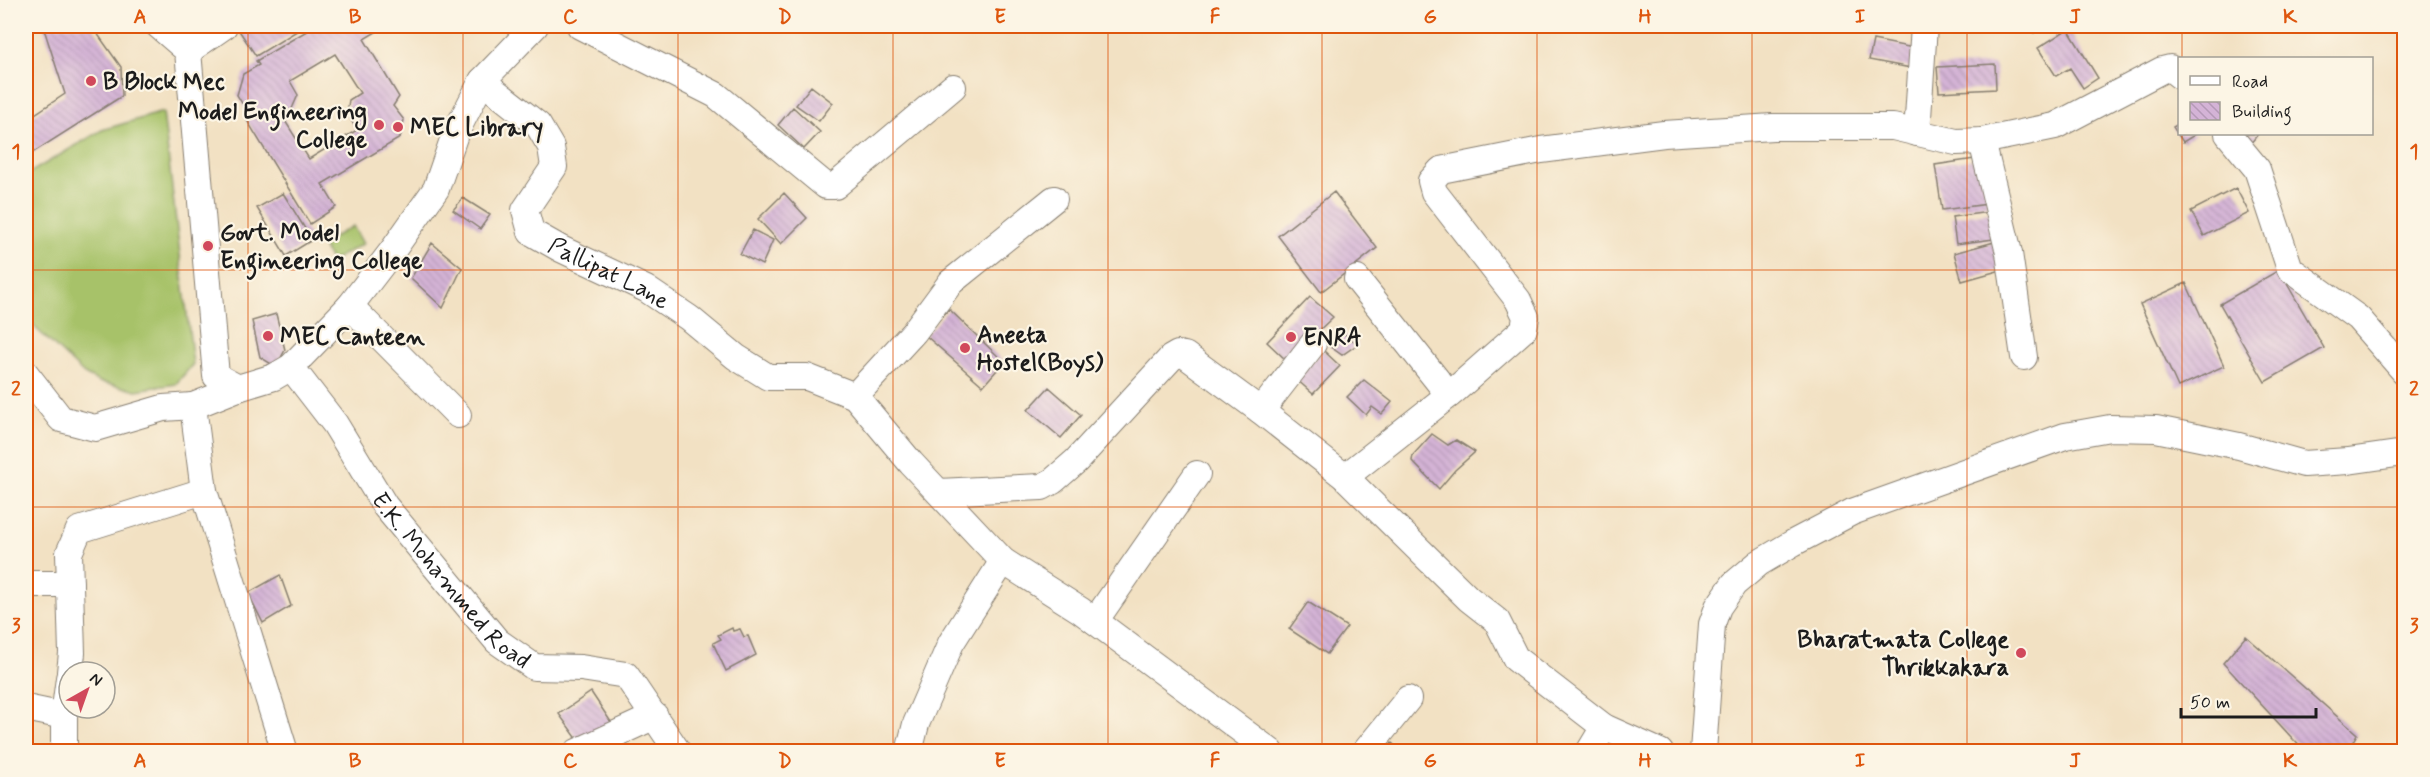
<svg xmlns="http://www.w3.org/2000/svg" width="2430" height="777" font-family="Mynerve,sans-serif">
  <style>
    .garden { fill: #a7c269; stroke: #626f42; stroke-width: 1.5 }
    .building { fill: url(#building-back-hatch); fill-rule: evenodd }
    .lines { fill: none; stroke-linecap: round; stroke-linejoin: round }
    .minor-casing { stroke: #877e70; stroke-width: 28 }
    .minor { stroke: #fff; stroke-width: 26 }
    .grid { fill: none; stroke: #de560d; stroke-width: 1.5; stroke-opacity: 0.55 }
    .poi-dot { fill: #d1495b; stroke: #fcf5e5; stroke-width: 2 }
    .labels { text-anchor: middle; stroke-width: 4.5; stroke-linejoin: round; paint-order: stroke }
    .poi-label { font-size: 24px; font-weight: bold; fill: #1c1c1c; stroke: #fcf5e5; text-anchor: start }
    .street-label { font-size: 24px; fill: #1c1c1c; stroke: #fcf5e5 }
    .neatline { fill: none; stroke: #de560d; stroke-width: 2 }
    .grid-label { font-size: 20px; text-anchor: middle; font-weight: bold; fill: #de560d }
  </style>
  <defs>
    <pattern id="building-back-hatch" width="6" height="6" patternUnits="userSpaceOnUse" patternTransform="scale(1.5)"><rect width="6" height="6" fill="#d4b3d6"/><path d="M-1 5l2 2M0 0l6 6M5-1l2 2" fill="none" stroke="#b599b7"/></pattern>
  </defs>
  <rect width="100%" height="100%" fill="#fcf5e5"/>
  <filter id="ink" filterUnits="userSpaceOnUse"><feTurbulence type="fractalNoise" baseFrequency=".0167" numOctaves="2"/><feDisplacementMap in="SourceGraphic" scale="12" xChannelSelector="R" yChannelSelector="G"/><feConvolveMatrix kernelMatrix="1 2 1 2 8 2 1 2 1" color-interpolation-filters="sRGB"/></filter>
  <filter id="wash" filterUnits="userSpaceOnUse"><feTurbulence type="fractalNoise" baseFrequency=".008" numOctaves="4" result="noise"/><feDisplacementMap in="SourceGraphic" scale="24" xChannelSelector="R" yChannelSelector="G"/><feGaussianBlur stdDeviation="1.35" result="paint"/><feColorMatrix in="noise" values="0 0 0 0 0 0 0 0 0 0 0 0 0 0 0 0 0 1.4 0 .05"/><feComposite in="paint" operator="in"/></filter>
  <g filter="url(#wash)">
    <rect width="100%" height="100%" fill="#f2e1c3"/>
    <path class="garden" d="M163,112L193,364L176,384L136,390L99,382L84,374L26,319V175L102,130Z
      M353,226L363,244L331,261L321,244Z"/>
    <g id="blocks">
      <path class="building" d="M43,26H92L121,67L122,96L26,157V120L65,94Z
        M236,26H305L256,56Z
        M315,26H386L364,39L399,97L393,106L404,120L400,138L322,184L336,207L310,224L245,117L249,115L237,95L243,74L259,65L256,61ZM335,54L360,93L349,100L347,113L357,130L309,159L282,116L291,111L298,95L290,81Z
        M2028,26H2042L2034,33Z
        M2068,29L2098,78L2083,88L2070,68L2056,76L2038,48Z
        M1873,40L1914,48L1911,68L1869,60Z
        M1995,64L1996,89L1939,92L1937,67Z
        M811,86L833,103L819,121L796,105Z
        M793,107L820,132L804,149L778,125Z
        M2180,123V134H2196L2183,142L2173,127Z
        M2239,134H2258L2251,143Z
        M1981,158L1988,204L1942,210L1935,165Z
        M2236,188L2249,213L2204,236L2191,211Z
        M1334,192L1377,248L1321,292L1278,236Z
        M283,193L312,240L286,256L257,208Z
        M784,193L807,218L781,244L758,219Z
        M463,198L490,215L480,229L453,210Z
        M1997,211L2001,238L1956,244L1952,217Z
        M753,230L773,240L762,265L740,254Z
        M1998,241L2005,269L1962,281L1954,253Z
        M432,243L462,268L443,308L411,278Z
        M2279,270L2324,348L2265,382L2220,304Z
        M2186,283L2224,366L2178,387L2140,304Z
        M1310,297L1333,317L1287,361L1267,342Z
        M949,309L1004,362L983,386L925,335Z
        M276,314L285,350L276,367L260,357L252,321Z
        M1336,328L1358,344L1342,355L1325,343Z
        M1323,350L1340,366L1313,394L1295,378Z
        M1364,380L1392,402L1382,414L1372,407L1366,415L1347,397Z
        M1049,387L1081,415L1061,438L1028,410Z
        M1432,434L1448,445L1456,440L1475,452L1455,470L1439,489L1412,461L1413,455Z
        M280,575L291,606L263,623L248,593Z
        M1308,602L1347,627L1327,654L1289,629Z
        M732,628L733,631L740,629L744,637L748,636L756,655L726,671L713,643L721,639L718,635Z
        M2246,636L2357,734L2347,752H2305L2223,663Z
        M591,692L613,725L581,744L559,714Z
        M1392,743L1402,752H1385Z"/>
    </g>
  </g>
  <g filter="url(#ink)">
    <use href="#blocks" fill-opacity="0" stroke="#877e70" stroke-width="1.5"/>
    <g class="lines">
      <g class="minor-casing">
        <g id="minor">
          <path d="M159,26L188,51L216,376L238,388L274,377L291,367L350,306L393,250L436,189L455,134L482,81L535,26"/>
          <path d="M580,26L716,95L826,186H835L953,87"/>
          <path d="M188,51L224,26"/>
          <path id="s1" d="M482,81L538,125L551,147L554,167L525,210L531,232L561,249L646,289L689,318L736,357L768,377H807L855,396L911,463L1003,561L1080,610L1271,752"/>
          <path d="M1917,133L1924,26"/>
          <path d="M2228,134L2257,169L2290,269L2358,318L2404,371"/>
          <path d="M1982,141L2009,253L2024,357"/>
          <path d="M1357,279L1449,395"/>
          <path d="M350,306L458,415"/>
          <path id="s2" d="M291,367L335,424L385,506L497,641L534,667L581,668L626,675L678,752"/>
          <path d="M26,374L61,419L95,428L163,408L193,406L238,388"/>
          <path d="M855,396L914,332L951,282L1054,199"/>
          <path d="M193,406L204,491L285,752"/>
          <path d="M1261,411L1313,344"/>
          <path d="M1345,477L1454,391L1524,329L1526,317L1518,300L1434,192L1431,181L1441,170L1541,150L1602,142L1664,134L1773,127H1893L1956,142L1982,141L2055,126L2162,70L2170,68L2180,76"/>
          <path d="M939,492L1042,487L1053,481L1076,461L1171,358L1178,354L1185,355L1261,411L1345,477L1469,599L1497,621L1516,659L1604,727L1660,752"/>
          <path d="M26,584H70"/>
          <path d="M1095,621L1197,474"/>
          <path d="M70,672L72,653L69,553L79,530L204,491"/>
          <path d="M26,708L64,716"/>
          <path d="M64,752V716L69,678"/>
          <path d="M577,752L655,716"/>
          <path d="M909,752L916,724L951,643L1003,561"/>
          <path d="M1365,752L1408,699"/>
          <path d="M1589,752L1604,727"/>
          <path d="M1703,752L1712,624L1718,607L1734,584L1759,563L1793,543L1852,512L2065,436L2110,428L2156,429L2239,446L2304,464L2348,461L2404,453"/>
        </g>
      </g>
      <use href="#minor" class="minor"/>
    </g>
  </g>
  <path class="grid" d="M248,26V752M463,26V752M678,26V752M893,26V752M1108,26V752M1322,26V752M1537,26V752M1752,26V752M1967,26V752M2182,26V58M2182,134V752M26,270H2404M26,507H2404"/>
  <g class="poi-dot">
    <circle cx="91" cy="81" r="6"/>
    <circle cx="379" cy="125" r="6"/>
    <circle cx="398" cy="127" r="6"/>
    <circle cx="208" cy="246" r="6"/>
    <circle cx="268" cy="336" r="6"/>
    <circle cx="1291" cy="337" r="6"/>
    <circle cx="965" cy="348" r="6"/>
    <circle cx="2021" cy="653" r="6"/>
  </g>
  <g class="labels">
    <g class="poi-label">
      <text x="103" y="89">B Block Mec</text>
      <text x="367" y="119" text-anchor="end">Model Engineering<tspan x="367" dy="28">College</tspan></text>
      <text x="410" y="135">MEC Library</text>
      <text x="220" y="240">Govt. Model<tspan x="220" dy="28">Engineering College</tspan></text>
      <text x="977" y="342">Aneeta<tspan x="977" dy="28">Hostel(Boys)</tspan></text>
      <text x="280" y="344">MEC Canteen</text>
      <text x="1303" y="345">ENRA</text>
      <text x="2009" y="647" text-anchor="end">Bharatmata College<tspan x="2009" dy="28">Thrikkakara</tspan></text>
    </g>
    <g class="street-label">
      <text dy="8" stroke="none"><textPath href="#s1" startOffset="280">Pallipat Lane</textPath></text>
      <text dy="8" stroke="none"><textPath href="#s2" startOffset="268">E.K. Mohammed Road</textPath></text>
    </g>
  </g>
  <rect width="2430" height="777" fill="none" stroke="#fcf5e5" stroke-width="66"/>
  <rect x="2178" y="57" width="195" height="78" fill="#fcf5e5" stroke="#a29e95" stroke-width="1.5"/>
  <rect x="2190" y="76" width="30" height="9" fill="#ffffff" stroke="#a29e95" stroke-width="1.5"/>
  <text x="2232" y="87" font-size="18" fill="#1c1c1c">Road</text>
  <rect x="2190" y="102" width="30" height="18" fill="url(#building-back-hatch)" stroke="#a29e95" stroke-width="1.5"/>
  <text x="2232" y="117" font-size="18" fill="#1c1c1c">Building</text>
  <g transform="translate(87 690) rotate(40)"><circle r="28" fill="#fcf5e5" stroke="#a29e95" stroke-width="1.5"/>
  <path d="M0-4.5L10 22L0 15L-10 22Z" fill="#d1495b"/>
  <text y="-9" font-size="16" font-weight="bold" text-anchor="middle" fill="#1c1c1c">N</text>
  </g>
  <path d="M2181 708v9h135v-9" fill="none" stroke="#1c1c1c" stroke-width="3"/>
  <text x="2190" y="708" font-size="18" fill="#1c1c1c" stroke="#fcf5e5" stroke-width="4.5" paint-order="stroke">50 m</text>
  <rect x="33" y="33" width="2364" height="711" class="neatline"/>
  <g class="grid-label">
    <text x="140" y="23">A</text>
    <text x="355" y="23">B</text>
    <text x="570" y="23">C</text>
    <text x="785" y="23">D</text>
    <text x="1000" y="23">E</text>
    <text x="1215" y="23">F</text>
    <text x="1430" y="23">G</text>
    <text x="1645" y="23">H</text>
    <text x="1860" y="23">I</text>
    <text x="2075" y="23">J</text>
    <text x="2290" y="23">K</text>
    <text x="16" y="158">1</text>
    <text x="2414" y="158">1</text>
    <text x="16" y="395">2</text>
    <text x="2414" y="395">2</text>
    <text x="16" y="632">3</text>
    <text x="2414" y="632">3</text>
    <text x="140" y="767">A</text>
    <text x="355" y="767">B</text>
    <text x="570" y="767">C</text>
    <text x="785" y="767">D</text>
    <text x="1000" y="767">E</text>
    <text x="1215" y="767">F</text>
    <text x="1430" y="767">G</text>
    <text x="1645" y="767">H</text>
    <text x="1860" y="767">I</text>
    <text x="2075" y="767">J</text>
    <text x="2290" y="767">K</text>
  </g>
</svg>
